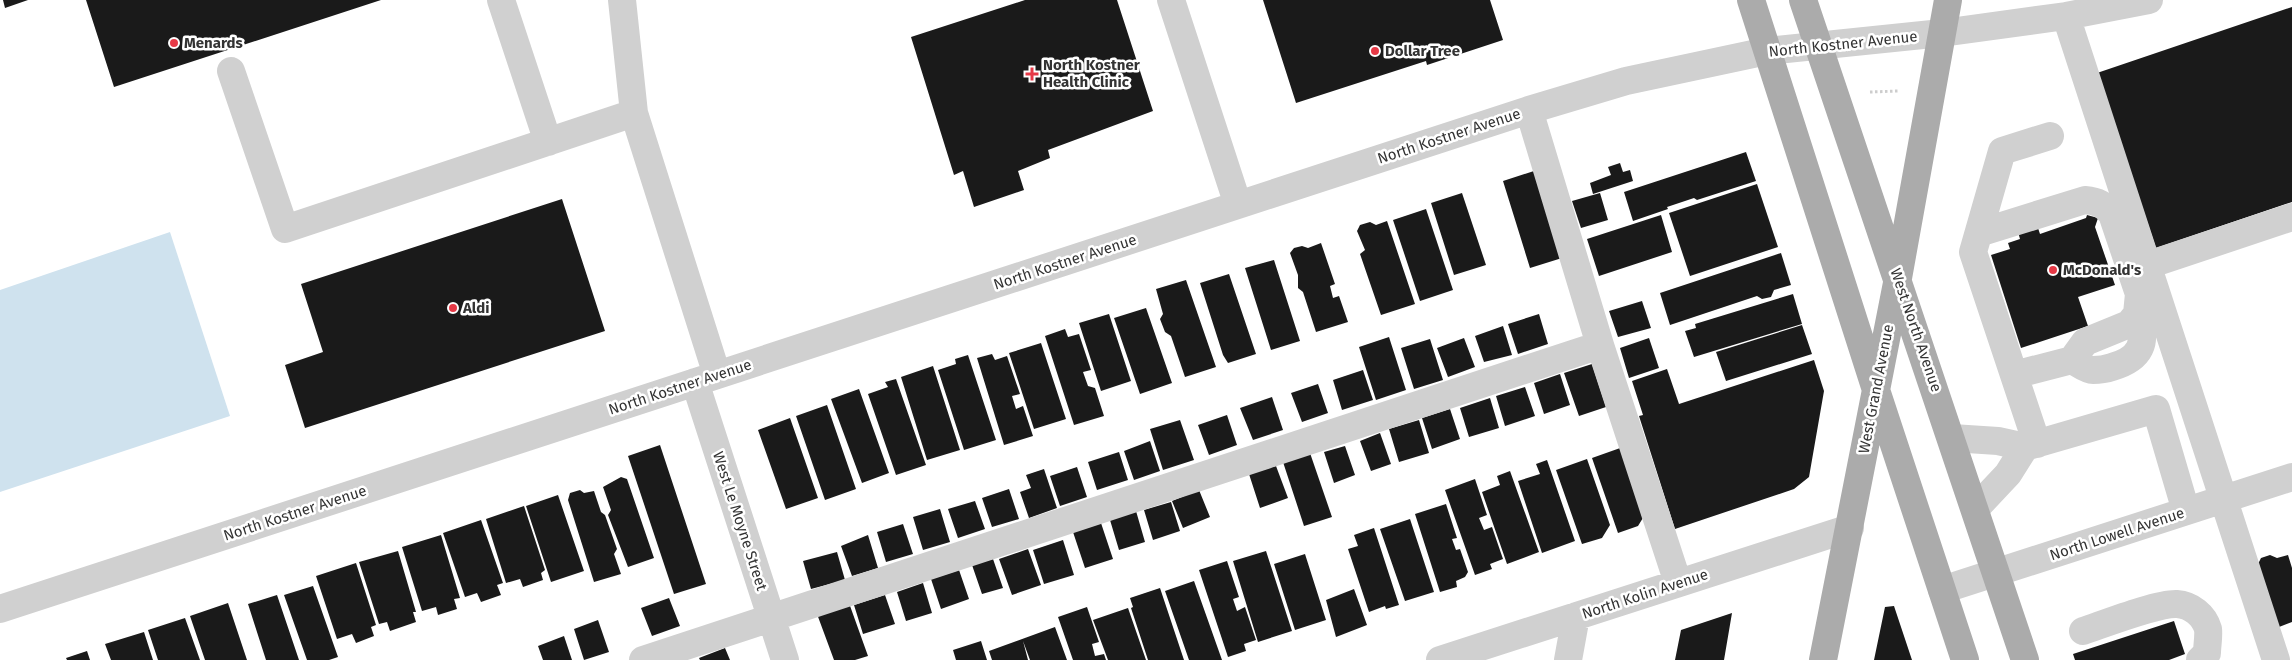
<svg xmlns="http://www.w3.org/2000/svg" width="2292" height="660" font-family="'Fira Sans',sans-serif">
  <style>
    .water { fill: #cfe2ee }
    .building { fill: #1a1a1a }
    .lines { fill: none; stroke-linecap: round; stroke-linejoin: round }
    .path { stroke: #cdcdcd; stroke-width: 3; stroke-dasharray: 2.5 2.5; stroke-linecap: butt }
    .minor { stroke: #d0d0d0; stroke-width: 28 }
    .major { stroke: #ababab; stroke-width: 28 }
    .poi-dot { fill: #e63946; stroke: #fff; stroke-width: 2 }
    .labels { text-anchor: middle; stroke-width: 5; stroke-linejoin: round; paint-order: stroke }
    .poi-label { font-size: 15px; font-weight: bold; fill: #333; stroke: #fff; text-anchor: start }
    .street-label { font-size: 15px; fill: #333; stroke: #fff }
  </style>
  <rect width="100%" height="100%" fill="#fff"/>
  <path class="water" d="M170,232L230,416L0,492V290Z"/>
  <path class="building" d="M3,0H28L5,8Z
    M86,0H381L114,87Z
    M1025,0H1117L1153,111L1048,150L1050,158L1018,171L1024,190L974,207L963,171L954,175L911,37Z
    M1263,0H1490L1503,40L1427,65L1426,61L1296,103Z
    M2292,7V202L2156,248L2097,73Z
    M1746,152L1756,181L1697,200L1694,198L1667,207L1668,209L1633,221L1624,192Z
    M1620,163L1623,172L1630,170L1633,181L1593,194L1590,183L1611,175L1608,167Z
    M1534,171L1562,258L1530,268L1503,181Z
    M1757,184L1778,247L1690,276L1669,213Z
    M1462,193L1486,265L1454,275L1431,203Z
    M1600,193L1608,220L1581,228L1572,201Z
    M562,199L605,331L305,428L285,365L323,352L301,284Z
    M1426,209L1453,290L1420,301L1393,220Z
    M1661,215L1672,252L1599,276L1587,239Z
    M2087,215L2098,218L2095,227L2115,285L2078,297L2088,326L2021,348L1991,255L2010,249L2008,243L2020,239L2018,232L2037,225L2040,234L2086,218Z
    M1387,221L1415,304L1381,315L1360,254L1365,250L1357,231L1360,225L1370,222L1376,225Z
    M1321,243L1335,284L1330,286L1333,298L1339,296L1348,322L1316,332L1303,292L1298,288V275L1290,253L1294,248L1302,246L1308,248Z
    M1781,253L1791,285L1774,290L1771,297L1762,299L1757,296L1670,325L1660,293Z
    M1274,260L1300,341L1271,350L1245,268Z
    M1229,274L1256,354L1228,363L1223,355L1200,283Z
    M1186,280L1216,367L1185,377L1171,336L1165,332L1160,319L1163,314L1156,289Z
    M1793,294L1802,324L1694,357L1685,331L1696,328L1695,324Z
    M1642,301L1651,328L1618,337L1609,311Z
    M1146,308L1172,383L1140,394L1114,318Z
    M1109,314L1131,381L1101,391L1079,323Z
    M1539,314L1548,344L1518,354L1508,324Z
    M1802,325L1812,354L1726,381L1716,352Z
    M1503,326L1512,355L1484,362L1475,336Z
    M1065,329L1068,337L1079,334L1091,370L1083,372L1088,386L1095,388L1104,416L1074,425L1045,336Z
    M1389,337L1406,390L1376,400L1359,347Z
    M1464,338L1475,367L1448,377L1437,348Z
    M1649,338L1659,368L1629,378L1620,348Z
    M1430,339L1443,380L1414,389L1401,348Z
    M1041,343L1066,419L1034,429L1009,353Z
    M992,354L995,360L1007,356L1020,394L1012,396L1016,409L1023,406L1033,436L1004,445L977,358Z
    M968,355L996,440L964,450L938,370L956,364L955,359Z
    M1814,360L1824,391L1809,477L1794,489L1675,529L1639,416L1643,415L1632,381L1667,369L1679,404Z
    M1592,364L1606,407L1579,416L1564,373Z
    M933,366L960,450L927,460L901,377Z
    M1363,370L1373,400L1342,410L1333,380Z
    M1560,374L1570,405L1544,414L1534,383Z
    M896,379L926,465L896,475L868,394L888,387L885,382Z
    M1318,384L1328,413L1302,422L1291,393Z
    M1525,387L1535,416L1505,426L1496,396Z
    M859,389L889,473L862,483L831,399Z
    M1272,397L1283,430L1253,440L1240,408Z
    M1490,398L1499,428L1469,437L1460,408Z
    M827,405L856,489L825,500L796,416Z
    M1450,409L1460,439L1432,449L1422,418Z
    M1227,415L1237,445L1209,455L1198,425Z
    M790,418L818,498L786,509L758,430Z
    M1180,420L1194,460L1163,470L1150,429Z
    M1419,420L1429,453L1399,462L1389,429Z
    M1380,433L1391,464L1371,471L1360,441Z
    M1150,441L1160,471L1134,480L1124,451Z
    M660,445L706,584L674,594L628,456Z
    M1345,446L1355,475L1334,483L1324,452Z
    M1623,447L1646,513L1638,526L1618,533L1592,458Z
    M1119,452L1128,480L1097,490L1088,462Z
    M1310,453L1332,517L1304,526L1283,462Z
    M1587,459L1610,525L1602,538L1582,544L1556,470Z
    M1547,460L1575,541L1542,553L1518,481L1540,474L1536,464Z
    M1276,466L1288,498L1260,508L1249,474Z
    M1077,467L1087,497L1060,506L1050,476Z
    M1044,469L1057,508L1029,518L1020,492L1031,488L1026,475Z
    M1510,471L1539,552L1507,564L1482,492L1500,485L1497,476Z
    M621,477L627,479L654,558L628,567L608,515L611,510L603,487Z
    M1475,479L1487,515L1479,518L1484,530L1492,527L1503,559L1490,564L1492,569L1475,575L1445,490Z
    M1009,489L1019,519L992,527L982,498Z
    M580,490L584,493L594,491L601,512L605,515L617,549L614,554L621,574L594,582L568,500L570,493Z
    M1199,490L1210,517L1183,528L1172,501Z
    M558,495L584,571L551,582L526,506Z
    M975,501L985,529L958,538L948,509Z
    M1171,502L1180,531L1153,540L1144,510Z
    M1446,504L1457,538L1452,539L1456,550L1460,549L1468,572L1465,577L1456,581L1457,587L1440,592L1415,514Z
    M524,506L545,570L541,573L543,580L523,587L520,579L506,583L486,519Z
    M940,509L950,542L923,550L913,517Z
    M1136,511L1145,542L1119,550L1110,520Z
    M1410,519L1434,592L1405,601L1380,529Z
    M481,520L503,583L497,585L501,595L481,602L477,593L465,597L443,533Z
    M1101,523L1113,559L1085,568L1073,532Z
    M903,524L913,554L886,562L877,532Z
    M1374,528L1399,605L1386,609L1385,606L1369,612L1348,549L1358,546L1354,535Z
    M441,535L460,598L454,599L457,609L438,615L436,607L422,611L402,547Z
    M868,535L878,568L852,576L841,546Z
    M1063,540L1074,575L1044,584L1033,550Z
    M1028,549L1041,585L1012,595L999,559Z
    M398,551L416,612H413L416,622L390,631L387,622L379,624L359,562Z
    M1266,551L1292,631L1258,642L1233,561Z
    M837,552L845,580L811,589L803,561Z
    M1305,554L1326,620L1295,630L1274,564Z
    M2270,555L2277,558L2288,555L2292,568V622L2279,627L2258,564L2261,558Z
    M993,559L1003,588L982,594L972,565Z
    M1227,561L1239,597L1233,599L1237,611L1245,607L1256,640L1244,644L1246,651L1228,657L1199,570Z
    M356,563L376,625L371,627L374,636L356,643L352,634L337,639L316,576Z
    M959,570L969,599L941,609L931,579Z
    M1194,581L1222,660H1189L1165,591Z
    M923,583L932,613L906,621L897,592Z
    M313,586L338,657L329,660H307L284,595Z
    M1160,588L1184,660H1148L1131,608L1133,607L1130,598Z
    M1354,589L1367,625L1336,637L1326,600Z
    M277,595L299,660H266L248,604Z
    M885,595L895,624L863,634L854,605Z
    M669,598L680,626L652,636L641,608Z
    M228,603L247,660H205L190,616Z
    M849,603L868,656L855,660H834L817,614Z
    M1894,606L1912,660H1874L1885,607Z
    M1087,607L1099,642L1092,644L1095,656L1104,654L1106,660H1073L1058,617Z
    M1128,608L1146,660H1108L1093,620Z
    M1732,613L1724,660H1675L1681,630Z
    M185,618L200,660H158L148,630Z
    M598,620L609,652L584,660L574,629Z
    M2174,621L2185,654L2169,660H2075L2073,654Z
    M1055,627L1067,660H1030L1023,641L1028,660H992L989,651Z
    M144,632L153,660H111L105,644Z
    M564,636L572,660H543L538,646Z
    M981,641L987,660H956L953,650Z
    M725,648L730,660H700L699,658Z
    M87,651L90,660H67L66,658Z"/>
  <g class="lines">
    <path class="path" d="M1870,92L1898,91"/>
    <path class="minor" d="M501,0L548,142
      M622,0L634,113L717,375
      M1171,0L1238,205
      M2066,16L2276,660
      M231,71L285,229L634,113
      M1529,110L1600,345L1678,583
      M1979,233L2085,200C2098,201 2104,205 2112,214L2139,294L2137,314L2129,324L2085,342L2072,360L2014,375
      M2148,265L2292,217
      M2072,360C2078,363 2086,370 2093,370C2099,370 2106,369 2112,367C2140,359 2149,343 2137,314
      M695,382L785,660
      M1952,438L1998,441L2025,447L2156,409L2186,511
      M2037,444L1973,252L2002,151L2050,136
      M1976,508L2008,474L2025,447
      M1942,590L2292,477
      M0,609L1529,110L1626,81L1767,51L1942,33L2066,16L2149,0
      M2083,631C2104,624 2157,603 2177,604C2191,605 2204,615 2208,629C2209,636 2207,646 2207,653L2200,660
      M643,660L1600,345
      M1440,660L1850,528
      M1568,660L1576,616"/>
    <path class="major" d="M1751,0L1876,390L1965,660
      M1803,0L2025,660
      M1823,660L1898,278L1948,0"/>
  </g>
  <g class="poi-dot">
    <circle cx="174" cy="43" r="5"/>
    <circle cx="1375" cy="51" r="5"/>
    <path d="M1029.5 66.5h5v5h5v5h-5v5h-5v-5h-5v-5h5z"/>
    <circle cx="2053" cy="270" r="5"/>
    <circle cx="453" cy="308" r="5"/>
  </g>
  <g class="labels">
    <g class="poi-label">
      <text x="184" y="48">Menards</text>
      <text x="1385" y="56">Dollar Tree</text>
      <text x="1043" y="70">North Kostner<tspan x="1043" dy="17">Health Clinic</tspan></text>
      <text x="2063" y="275">McDonald's</text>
      <text x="463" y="313">Aldi</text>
    </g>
    <g class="street-label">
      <text transform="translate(1843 44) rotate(-6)" y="5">North Kostner Avenue</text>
      <text transform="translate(1449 136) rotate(-18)" y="5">North Kostner Avenue</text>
      <text transform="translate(1065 262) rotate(-18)" y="5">North Kostner Avenue</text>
      <text transform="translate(1916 330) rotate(71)" y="5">West North Avenue</text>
      <text transform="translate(680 387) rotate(-18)" y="5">North Kostner Avenue</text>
      <text transform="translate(1876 389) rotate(-79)" y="5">West Grand Avenue</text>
      <text transform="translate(295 513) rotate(-18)" y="5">North Kostner Avenue</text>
      <text transform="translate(740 521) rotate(72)" y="5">West Le Moyne Street</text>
      <text transform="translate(2117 534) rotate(-18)" y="5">North Lowell Avenue</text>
      <text transform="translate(1645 594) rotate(-18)" y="5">North Kolin Avenue</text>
    </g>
  </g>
</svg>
